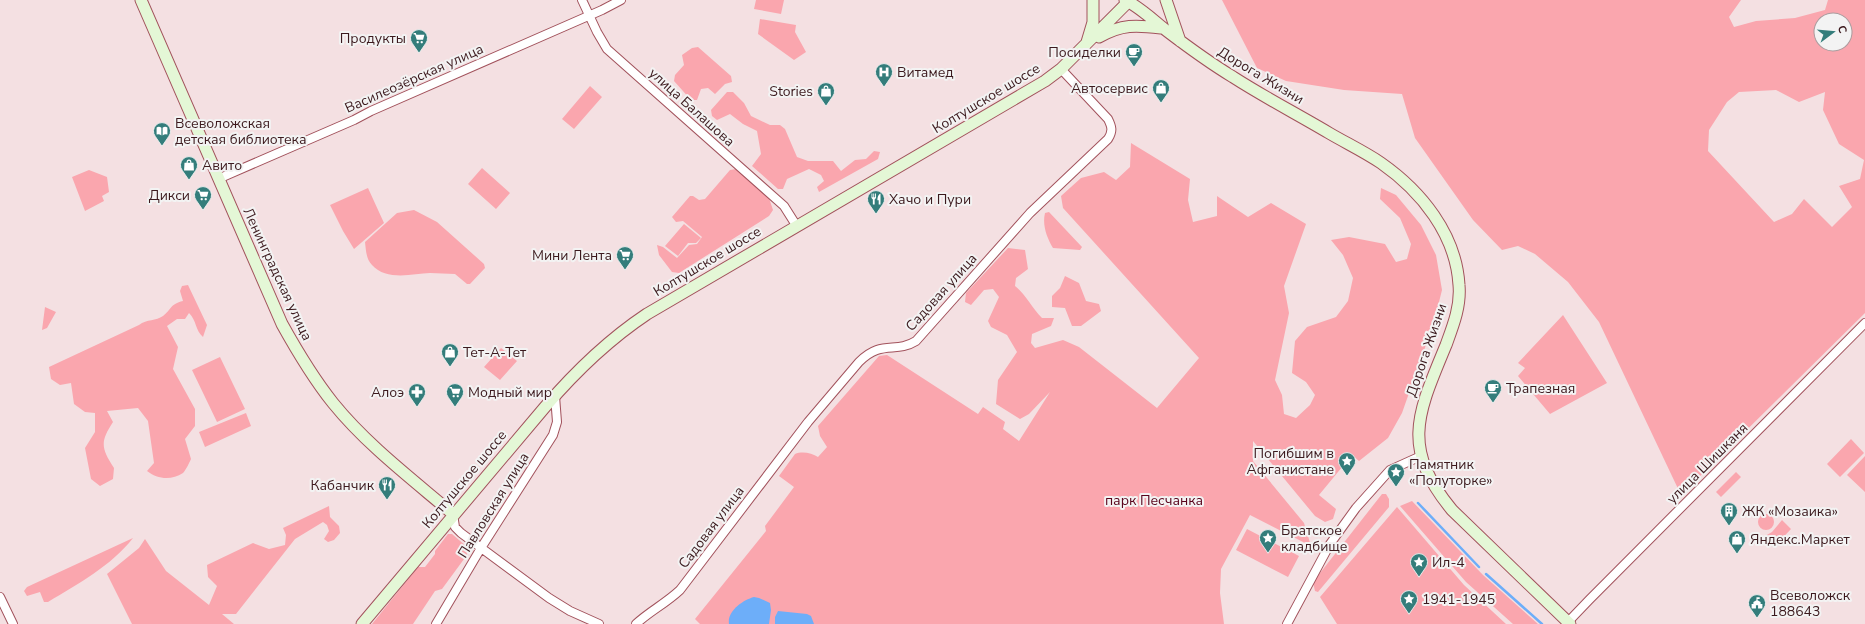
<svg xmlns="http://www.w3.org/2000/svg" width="1865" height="624" font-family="'Nunito Sans',sans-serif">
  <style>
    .green { fill: #faa6ae; fill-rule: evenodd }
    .water { fill: #6daef9 }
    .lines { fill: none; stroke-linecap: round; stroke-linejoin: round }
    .stream { stroke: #6daef9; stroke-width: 2.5 }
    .street-casing { stroke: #a2525c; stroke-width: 10 }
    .secondary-casing { stroke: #a2525c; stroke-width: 13 }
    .street { stroke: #fff; stroke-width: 8 }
    .secondary { stroke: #e4f7d6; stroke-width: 11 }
    .labels { text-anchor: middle; stroke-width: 4; stroke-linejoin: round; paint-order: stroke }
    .poi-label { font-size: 14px; fill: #3c1a1e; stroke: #f3f3f3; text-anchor: start }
    .street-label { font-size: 14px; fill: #3c1a1e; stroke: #f3f3f3 }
    .park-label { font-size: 14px; fill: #59041c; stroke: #f3f3f3 }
  </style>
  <rect width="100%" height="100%" fill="#f4e0e2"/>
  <path class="green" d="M756,0H784L781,14L754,9Z
    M1222,0H1741L1729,17L1734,27L1756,21L1795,18L1825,10L1828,0H1865V313L1681,495L1599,322L1568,282L1535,254L1518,246L1502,250L1473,220L1415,138L1402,94L1344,90L1286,81L1257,68ZM1821,20H1845V44H1821ZM1776,90L1799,102L1825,92L1823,110L1839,144L1864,160L1860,179L1839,186L1852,207L1832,227L1804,199L1792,214L1774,222L1708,151L1709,130L1727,102L1739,92Z
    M760,19L796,25L795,32L806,52L794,60L758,34Z
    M698,47L731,76L732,82L725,84L715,94L708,88L701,89L697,100H691L674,81L675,75L684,65L682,55L692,48Z
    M590,86L602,97L574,129L562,119Z
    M727,92H733L744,103L751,116L770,125H780L785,129L797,157L808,161H833L841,171L855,160L866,159L874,151L880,152L878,159L819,192L817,187L824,181L821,175L809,169L787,179L783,189H778L752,166L761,154L757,131L743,124L730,114L717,120L712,116L711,110Z
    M1131,143L1190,179L1188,200L1193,222L1217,216V196L1248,217L1271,203L1306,224L1284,286L1289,313L1275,380L1282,395L1284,414L1296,418L1310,405L1315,395L1306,382L1292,373L1295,341L1307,327L1336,317L1348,301L1353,278L1343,255L1331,240L1349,237L1385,244L1396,262L1407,259L1411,244L1400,218L1380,199L1381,188L1396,195L1421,225L1436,255L1442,290L1434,322L1402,413L1388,438L1359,461L1352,455L1319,495L1336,509L1333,519L1325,522L1315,516L1253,441V461L1304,523L1311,546L1250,515L1221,569L1220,593L1224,624H700L695,619L766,531L765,526L794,487L779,476L795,454C802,451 812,453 818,457L827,447L820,436L818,426L879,356L887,355L978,414L983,407L1005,422L1003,429L1019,441L1050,392L1029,414L1020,419L996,404L998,380L1017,352L1007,335L991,327L988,321L999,297L993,289L984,290L971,305L965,302L966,293L1008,248L1025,250L1028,269L1016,278L1015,286C1026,295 1032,308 1042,318H1054L1051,326L1032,334L1031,343L1035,348L1063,340L1079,347L1157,408L1199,358L1063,208L1061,196L1081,178L1104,172L1116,180L1130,167Z
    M482,168L510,193L496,209L468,184Z
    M736,169L769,198L773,210L769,216L679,273L672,272L659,255L657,245L663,247L677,258L689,245L697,244L702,237L683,221L676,222L672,217L690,196H693L699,200L705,199L730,170Z
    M89,170L107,177L109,192L102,196L104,201L85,211L72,177Z
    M368,188L384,223L354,249L343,231L330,205Z
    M414,210L437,222L484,264L485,268L470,284H467L455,274C447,274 438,273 430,273C412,274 386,281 372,265C366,259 366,250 365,242L397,213Z
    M1049,212L1082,247L1080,250L1053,248C1047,238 1042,225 1045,213Z
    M684,224L701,238L696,243H688L678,256L665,246Z
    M1065,276L1079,283L1086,301L1099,304L1101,311L1081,326H1072L1065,308L1052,307V296L1060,288Z
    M188,285L207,325L203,337C195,330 197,321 189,313L185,319H177L167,326L178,347L173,369L195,409V426L185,439L191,459C189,463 186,470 183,473C171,481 157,479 147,471L154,463L148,421L138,408L107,411L113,422C100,442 101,448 114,468L113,479L100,486L91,479L85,448L95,432V413L85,412L74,404L71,383L60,385L51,379L49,367L139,325C147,319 156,321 163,316C172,309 170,304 183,301L180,291L182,286Z
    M45,307L56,312L47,328L42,330Z
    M1563,315L1607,383L1550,414L1518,376L1525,368L1518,363Z
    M501,348L517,361L500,380L484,367Z
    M220,357L245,409L217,422L192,370Z
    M246,413L251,426L205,447L199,432Z
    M1851,439L1864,453L1840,477L1827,464Z
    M1865,456V492L1847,475Z
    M1736,472L1741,477L1721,497L1716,492Z
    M1382,494H1386L1389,499V507L1318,592L1315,591L1313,582Z
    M1412,501L1483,575L1538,624H1513L1466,582L1400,506Z
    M329,506L330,517L339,526L340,533L334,540L328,542L324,539L329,531L327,525L323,522L295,539L236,614H222L234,624H132L107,574L139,548L145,539L166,571L209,605L217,586L208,577L207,565L253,543L269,549L285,545L286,535L283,528Z
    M1397,507L1464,585L1506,624H1337L1320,597Z
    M1758 522a8 8 0 1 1 16 0a8 8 0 1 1-16 0Z
    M1782,520L1791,529L1775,546L1765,536L1772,532Z
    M1247,529L1299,556L1288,577L1236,550Z
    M448,534H452L466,546L467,555L442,589L435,591L413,624H372L418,567H425L435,554V551Z
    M133,538C111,566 78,584 48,602H44L40,592L27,596L24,591L27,587Z"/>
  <path class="water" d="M754,597L759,598L770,603L771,610L769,624H729C727,611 743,600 754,597Z
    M778,611L807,614L811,616L814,624H775V617Z"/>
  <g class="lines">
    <path class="stream" d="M1418,503L1479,567
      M1486,574L1542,624"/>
    <g class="street-casing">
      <path id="street" d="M582,0L597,32L607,49L784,206L796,225
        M218,179L354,120L371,111L602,10L621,0
        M453,514L455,527L461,533L549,598L570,611L599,624
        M0,597L13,624
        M436,624L481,548L553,435L557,422L555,396
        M636,624C650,611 665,604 680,590L808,422L859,362C882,339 895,354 916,341L1030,213L1108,139C1113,131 1112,127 1108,119L1061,69
        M1287,624L1330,544L1356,508L1390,470L1421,456
        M1566,624L1589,600L1865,323"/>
    </g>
    <g class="secondary-casing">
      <path id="secondary" d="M141,0L282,324C297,351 313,378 333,403C367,445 412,479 453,514
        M1125,0C1140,7 1154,21 1167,31C1188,47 1210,63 1233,77C1264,97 1297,114 1329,133C1346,143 1365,152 1381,163C1421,191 1456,234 1459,285C1461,306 1453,326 1446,345C1418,413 1400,447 1452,510L1570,624
        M1166,0L1180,41
        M1099,37C1122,24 1136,25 1161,28
        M1087,42L1093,22V0
        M362,624L545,407C575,372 608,340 647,314L1045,81L1061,69L1130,0"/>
    </g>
    <use href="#street" class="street"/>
    <use href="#secondary" class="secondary"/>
  </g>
  <defs>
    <g id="supermarket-pin" transform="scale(0.9)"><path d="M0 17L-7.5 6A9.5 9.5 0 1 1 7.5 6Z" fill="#347d7b" stroke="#f3f3f3"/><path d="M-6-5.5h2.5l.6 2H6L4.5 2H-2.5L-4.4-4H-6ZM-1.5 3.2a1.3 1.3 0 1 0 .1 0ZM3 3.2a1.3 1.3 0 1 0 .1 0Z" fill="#fff"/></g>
    <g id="cafe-pin" transform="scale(0.9)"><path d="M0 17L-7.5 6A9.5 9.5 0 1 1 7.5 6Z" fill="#347d7b" stroke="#f3f3f3"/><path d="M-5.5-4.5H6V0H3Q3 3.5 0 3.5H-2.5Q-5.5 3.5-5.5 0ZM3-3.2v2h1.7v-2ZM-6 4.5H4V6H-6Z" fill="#fff"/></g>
    <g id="hospital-pin" transform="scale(0.9)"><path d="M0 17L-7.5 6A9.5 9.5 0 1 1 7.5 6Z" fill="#347d7b" stroke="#f3f3f3"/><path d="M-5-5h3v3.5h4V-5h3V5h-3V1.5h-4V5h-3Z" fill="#fff"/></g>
    <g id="shop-pin" transform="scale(0.9)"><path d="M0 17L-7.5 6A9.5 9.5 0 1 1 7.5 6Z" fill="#347d7b" stroke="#f3f3f3"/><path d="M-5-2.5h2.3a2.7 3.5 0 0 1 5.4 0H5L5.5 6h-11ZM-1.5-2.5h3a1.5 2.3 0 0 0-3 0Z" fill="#fff"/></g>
    <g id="library-pin" transform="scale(0.9)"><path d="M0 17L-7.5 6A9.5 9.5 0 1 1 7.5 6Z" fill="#347d7b" stroke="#f3f3f3"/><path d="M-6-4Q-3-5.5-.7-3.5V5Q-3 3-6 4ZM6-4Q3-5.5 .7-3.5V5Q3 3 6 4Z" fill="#fff"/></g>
    <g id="restaurant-pin" transform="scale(0.9)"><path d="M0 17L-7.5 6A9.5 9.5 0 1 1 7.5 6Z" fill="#347d7b" stroke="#f3f3f3"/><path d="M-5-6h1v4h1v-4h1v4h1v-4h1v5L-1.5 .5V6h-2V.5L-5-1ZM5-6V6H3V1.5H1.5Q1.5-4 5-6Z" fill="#fff"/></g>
    <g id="pharmacy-pin" transform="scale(0.9)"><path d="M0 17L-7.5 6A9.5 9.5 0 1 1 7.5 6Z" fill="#347d7b" stroke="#f3f3f3"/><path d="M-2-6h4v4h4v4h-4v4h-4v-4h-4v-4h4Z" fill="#fff"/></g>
    <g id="sight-pin" transform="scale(0.9)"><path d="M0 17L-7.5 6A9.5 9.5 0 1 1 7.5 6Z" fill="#347d7b" stroke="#f3f3f3"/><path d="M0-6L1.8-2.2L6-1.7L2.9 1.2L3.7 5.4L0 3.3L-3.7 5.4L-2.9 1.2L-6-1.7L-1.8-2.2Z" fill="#fff"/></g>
    <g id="building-pin" transform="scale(0.9)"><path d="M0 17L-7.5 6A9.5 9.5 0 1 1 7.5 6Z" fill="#347d7b" stroke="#f3f3f3"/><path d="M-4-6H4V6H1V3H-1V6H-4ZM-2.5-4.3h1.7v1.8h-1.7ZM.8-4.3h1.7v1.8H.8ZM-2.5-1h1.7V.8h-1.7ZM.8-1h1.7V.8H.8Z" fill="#fff"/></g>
    <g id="civic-pin" transform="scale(0.9)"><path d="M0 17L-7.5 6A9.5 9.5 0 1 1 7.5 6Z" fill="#347d7b" stroke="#f3f3f3"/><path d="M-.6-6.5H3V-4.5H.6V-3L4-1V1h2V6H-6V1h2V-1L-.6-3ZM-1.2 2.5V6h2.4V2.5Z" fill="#fff"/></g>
  </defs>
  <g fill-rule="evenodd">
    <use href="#supermarket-pin" x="419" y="38"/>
    <use href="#cafe-pin" x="1134" y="52"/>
    <use href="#hospital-pin" x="884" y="72"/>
    <use href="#shop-pin" x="1161" y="88"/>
    <use href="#shop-pin" x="826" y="91"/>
    <use href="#library-pin" x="162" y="131"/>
    <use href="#shop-pin" x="189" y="165"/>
    <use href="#supermarket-pin" x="203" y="195"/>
    <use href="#restaurant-pin" x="876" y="199"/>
    <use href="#supermarket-pin" x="625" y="255"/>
    <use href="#shop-pin" x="450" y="352"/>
    <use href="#cafe-pin" x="1493" y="388"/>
    <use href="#pharmacy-pin" x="417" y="392"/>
    <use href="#supermarket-pin" x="455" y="392"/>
    <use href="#sight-pin" x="1347" y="461"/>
    <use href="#sight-pin" x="1396" y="472"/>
    <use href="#restaurant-pin" x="387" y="485"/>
    <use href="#building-pin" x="1729" y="511"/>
    <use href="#sight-pin" x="1268" y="538"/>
    <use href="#shop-pin" x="1737" y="539"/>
    <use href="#sight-pin" x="1419" y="562"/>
    <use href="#sight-pin" x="1409" y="599"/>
    <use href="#civic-pin" x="1757" y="603"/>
  </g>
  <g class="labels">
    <g class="poi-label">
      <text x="406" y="43" text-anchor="end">Продукты</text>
      <text x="1121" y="57" text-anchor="end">Посиделки</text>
      <text x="897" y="77">Витамед</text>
      <text x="1148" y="93" text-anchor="end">Автосервис</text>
      <text x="813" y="96" text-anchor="end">Stories</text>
      <text x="175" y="128">Всеволожская<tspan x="175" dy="16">детская библиотека</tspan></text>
      <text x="202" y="170">Авито</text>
      <text x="190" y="200" text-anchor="end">Дикси</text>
      <text x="889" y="204">Хачо и Пури</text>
      <text x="612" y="260" text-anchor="end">Мини Лента</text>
      <text x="463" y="357">Тет-А-Тет</text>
      <text x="1506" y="393">Трапезная</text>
      <text x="404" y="397" text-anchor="end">Алоэ</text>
      <text x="468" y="397">Модный мир</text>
      <text x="1334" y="458" text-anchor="end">Погибшим в<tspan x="1334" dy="16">Афганистане</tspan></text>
      <text x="1409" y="469">Памятник<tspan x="1409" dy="16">«Полуторке»</tspan></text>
      <text x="374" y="490" text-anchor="end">Кабанчик</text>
      <text x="1742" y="516">ЖК «Мозаика»</text>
      <text x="1281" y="535">Братское<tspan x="1281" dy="16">кладбище</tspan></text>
      <text x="1750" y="544">Яндекс.Маркет</text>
      <text x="1432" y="567">Ил-4</text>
      <text x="1770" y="600">Всеволожск<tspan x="1770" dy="16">188643</tspan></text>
      <text x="1422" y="604">1941-1945</text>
    </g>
    <g class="street-label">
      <text transform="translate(1261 75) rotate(31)" y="5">Дорога Жизни</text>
      <text transform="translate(414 78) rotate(-24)" y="5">Василеозёрская улица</text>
      <text transform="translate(986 98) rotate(-31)" y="5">Колтушское шоссе</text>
      <text transform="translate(692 107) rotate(42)" y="5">улица Балашова</text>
      <text transform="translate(707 261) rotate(-31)" y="5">Колтушское шоссе</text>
      <text transform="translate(278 274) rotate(65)" y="5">Ленинградская улица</text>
      <text transform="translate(941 292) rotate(-48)" y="5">Садовая улица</text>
      <text transform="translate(1426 350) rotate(-71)" y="5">Дорога Жизни</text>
      <text transform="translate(1707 463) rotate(-45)" y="5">улица Шишканя</text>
      <text transform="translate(464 479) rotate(-50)" y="5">Колтушское шоссе</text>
      <text transform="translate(493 505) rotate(-58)" y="5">Павловская улица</text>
      <text transform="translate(711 527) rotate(-53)" y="5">Садовая улица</text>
    </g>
    <g class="park-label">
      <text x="1154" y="505">парк Песчанка</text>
    </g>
  </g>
  <g transform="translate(1833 32) rotate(74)"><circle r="19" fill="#f3f3f3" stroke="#aa9c9e"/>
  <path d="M0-3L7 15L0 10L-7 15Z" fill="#347d7b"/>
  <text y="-6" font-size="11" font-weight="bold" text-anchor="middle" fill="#3c1a1e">С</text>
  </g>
</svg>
